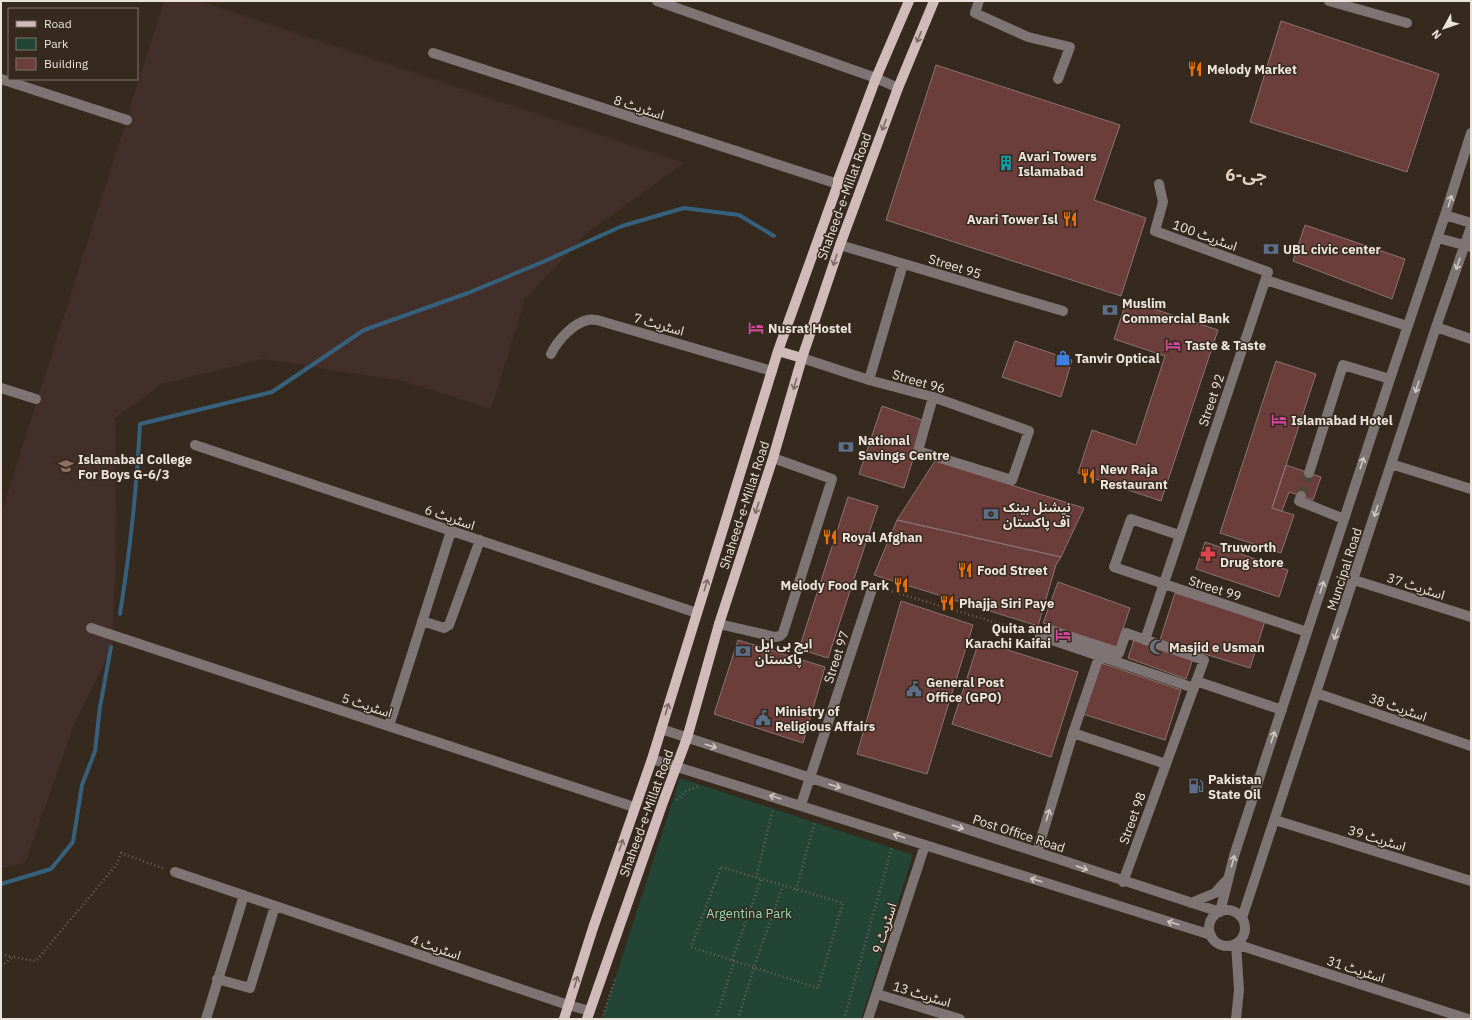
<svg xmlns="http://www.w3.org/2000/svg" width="1472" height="1020" font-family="'IBM Plex Sans','Noto Sans Arabic',sans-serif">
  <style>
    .education { fill: #422f29 }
    .green { fill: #234535 }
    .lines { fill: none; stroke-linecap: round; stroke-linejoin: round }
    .stream { stroke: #36617c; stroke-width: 4 }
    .building { fill: #6b3d3b; stroke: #8a7472 }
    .minor-tunnel { stroke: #51463a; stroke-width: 10; stroke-dasharray: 10 5; stroke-linecap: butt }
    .path { stroke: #6d6358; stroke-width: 2.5; stroke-dasharray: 1 3; stroke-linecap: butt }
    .minor { stroke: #7e7473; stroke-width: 10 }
    .major { stroke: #d0bbba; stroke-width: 10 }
    .oneway { stroke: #7b6b64 }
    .oneway2 { stroke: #d0c8c2 }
    .labels { text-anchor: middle; stroke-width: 3; stroke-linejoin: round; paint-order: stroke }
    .poi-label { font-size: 13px; font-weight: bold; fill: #ece4dc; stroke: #362a1e; text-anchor: start }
    .street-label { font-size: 13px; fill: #ece4dc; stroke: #362a1e }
    .park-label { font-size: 13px; fill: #8fdcb5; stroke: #362a1e }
    .district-label { font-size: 17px; font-weight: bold; fill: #e3d2c3; stroke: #362a1e }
  </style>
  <rect width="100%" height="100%" fill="#362a1e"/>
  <path class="education" d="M164,1H199L684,163L587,233L525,299L491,409L403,381L263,359L162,384L115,418L116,553L112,648L75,722L25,863L1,868V514Z"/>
  <path class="green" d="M680,778L913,855L861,1019H602Z"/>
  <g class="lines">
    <path class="stream" d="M120,614C130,551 137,487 140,424L272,392L364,330L468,293L545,261L622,226L684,208L739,215L774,236
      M1,884L51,869L73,842L82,785L95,751L100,707L111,647"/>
  </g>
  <path class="building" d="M1281,21L1439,74L1407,172L1250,122Z
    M936,65L1120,125L1094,200L1146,218L1121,296L886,220Z
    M1305,225L1405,259L1392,299L1293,261Z
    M1127,300L1218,330L1161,501L1078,473L1092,430L1136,445L1165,356L1114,339Z
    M1015,341L1072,360L1061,397L1002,377Z
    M1276,361L1316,374L1272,508L1294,515L1281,553L1220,533Z
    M882,406L925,421L904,488L859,474Z
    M935,461L1084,508L1061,557L897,520Z
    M1286,465L1321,477L1313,500L1289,492L1282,511L1272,508Z
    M848,497L878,506L828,658L799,649Z
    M897,520L1061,557L1056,565L1038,626L874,575Z
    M1205,542L1288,570L1279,597L1196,569Z
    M1058,582L1130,608L1117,647L1043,623Z
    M1175,593L1265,621L1250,668L1160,640Z
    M901,601L973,625L927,774L857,754Z
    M738,640L825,667L803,743L714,714Z
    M1134,640L1193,659L1186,679L1128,658Z
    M979,641L1078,672L1051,757L952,724Z
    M1098,662L1181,690L1165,740L1083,714Z"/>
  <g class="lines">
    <path class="minor-tunnel" d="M1301,496L1309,473"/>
    <path class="path" d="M884,589L1030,633
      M677,800L684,792L699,786
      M721,867L843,903L818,988L691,947Z
      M756,878L773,809
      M796,890L815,821
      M1,954L13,957
      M732,960L761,880
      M1,966L13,957L36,961L117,864L121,853L165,869
      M602,1019L615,979
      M716,1019L734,961
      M738,1019L754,967L783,886
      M844,1019L892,847"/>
    <path class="minor" d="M657,1L876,78L898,88
      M979,1L975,13L1028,37L1070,47L1058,79
      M1329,1L1407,23
      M433,53L838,184
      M1,79L127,120
      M1445,215L1471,223
      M1438,238L1471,247
      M840,245L1063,311
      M1266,280L1407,326
      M1436,327L1471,339
      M551,354C557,341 573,323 588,320C591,319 594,320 597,320L772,371
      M802,358L869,380L933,397L1029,431L1012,480L918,451L933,397
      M869,380L903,264
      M1,388L36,399
      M195,445L697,613
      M1391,464L1471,489
      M1309,473L1343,365L1390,379
      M1301,496L1299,501L1344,519
      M1179,535L1131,519L1114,567L1307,632
      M1354,580L1471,617
      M422,621L444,628L449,625L480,540
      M719,624L775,637L780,636L783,633L832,479L773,458
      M91,628L634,807
      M1048,630L1119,653L1126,633L1204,660L1123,882
      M1040,636L1194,688
      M1145,640L1268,272L1155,231L1163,202L1159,184
      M1196,681L1282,710
      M1316,693L1471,746
      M389,726L451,531
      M661,729C847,790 1033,852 1220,912L1234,856L1271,742L1390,379L1445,215L1471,133
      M1073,733L1166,764
      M652,759L1211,935
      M801,805L872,589
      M1275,820L1471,881
      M1037,852L1073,733L1099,657
      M175,872L568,1005L590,1011
      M1191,903L1215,893L1227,880
      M1209 928a18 18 0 1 1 36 0a18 18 0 1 1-36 0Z
      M1242,918L1436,327L1471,227
      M217,979L250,988L275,906
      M877,994L960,1019
      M206,1019L244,895
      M868,1019L925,845
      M1236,1019L1239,990L1236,944L1468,1019"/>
    <path class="major" d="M778,351L802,358
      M564,1019L593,928L652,759L778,351L838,184V180L876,78L909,1
      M587,1019L662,805L687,738L719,624L773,458L802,358L840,245L898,88L934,1"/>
  </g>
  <defs><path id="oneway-shaft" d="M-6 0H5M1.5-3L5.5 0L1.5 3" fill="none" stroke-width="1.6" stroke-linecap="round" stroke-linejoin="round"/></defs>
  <g class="oneway">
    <use href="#oneway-shaft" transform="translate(919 37) rotate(112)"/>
    <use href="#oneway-shaft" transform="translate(884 125) rotate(111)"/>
    <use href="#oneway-shaft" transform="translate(835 260) rotate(109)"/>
    <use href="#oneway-shaft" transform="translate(795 384) rotate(106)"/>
    <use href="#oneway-shaft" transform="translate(757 508) rotate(108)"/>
    <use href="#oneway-shaft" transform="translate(706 585) rotate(-73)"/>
    <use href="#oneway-shaft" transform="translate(667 709) rotate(-73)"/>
    <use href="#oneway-shaft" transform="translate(621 845) rotate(-71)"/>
    <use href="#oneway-shaft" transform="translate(576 982) rotate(-73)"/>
  </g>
  <g class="oneway2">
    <use href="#oneway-shaft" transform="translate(1450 201) rotate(-73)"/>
    <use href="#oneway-shaft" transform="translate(1458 264) rotate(109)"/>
    <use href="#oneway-shaft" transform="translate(1417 387) rotate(108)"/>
    <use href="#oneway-shaft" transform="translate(1362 463) rotate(-72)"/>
    <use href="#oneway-shaft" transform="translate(1376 511) rotate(108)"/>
    <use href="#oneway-shaft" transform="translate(1322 587) rotate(-72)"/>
    <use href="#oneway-shaft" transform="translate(1336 634) rotate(109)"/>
    <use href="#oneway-shaft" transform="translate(1273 737) rotate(-72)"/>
    <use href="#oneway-shaft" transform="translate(711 746) rotate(18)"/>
    <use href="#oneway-shaft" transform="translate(835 786) rotate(18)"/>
    <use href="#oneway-shaft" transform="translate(775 797) rotate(-163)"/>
    <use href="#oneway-shaft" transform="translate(1048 815) rotate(-73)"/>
    <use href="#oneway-shaft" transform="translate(958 827) rotate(18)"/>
    <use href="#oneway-shaft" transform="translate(899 836) rotate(-162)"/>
    <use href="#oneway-shaft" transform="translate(1233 861) rotate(-75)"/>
    <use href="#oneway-shaft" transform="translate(1082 868) rotate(19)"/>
    <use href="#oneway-shaft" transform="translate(1036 880) rotate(-163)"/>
    <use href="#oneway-shaft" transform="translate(1173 923) rotate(-163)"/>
  </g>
  <defs>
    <g id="restaurant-bare" transform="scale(1.2)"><path d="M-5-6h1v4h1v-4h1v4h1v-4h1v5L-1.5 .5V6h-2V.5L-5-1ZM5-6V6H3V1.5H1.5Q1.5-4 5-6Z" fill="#e8710a" stroke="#362a1e" stroke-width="2.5" paint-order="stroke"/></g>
    <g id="building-bare" transform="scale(1.2)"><path d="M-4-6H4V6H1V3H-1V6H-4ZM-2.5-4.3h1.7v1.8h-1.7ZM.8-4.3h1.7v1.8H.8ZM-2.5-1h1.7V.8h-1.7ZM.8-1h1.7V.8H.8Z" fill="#0f9aa8" stroke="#362a1e" stroke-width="2.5" paint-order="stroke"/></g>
    <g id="bank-bare" transform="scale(1.2)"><path d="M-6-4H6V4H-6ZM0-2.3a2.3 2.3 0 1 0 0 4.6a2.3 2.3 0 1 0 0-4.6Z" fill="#5c6f8a" stroke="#362a1e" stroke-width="2.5" paint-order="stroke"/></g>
    <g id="hotel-bare" transform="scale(1.2)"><path d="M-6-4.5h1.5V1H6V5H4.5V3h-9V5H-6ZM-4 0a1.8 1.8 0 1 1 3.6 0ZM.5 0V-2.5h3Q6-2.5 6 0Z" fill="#d1479c" stroke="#362a1e" stroke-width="2.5" paint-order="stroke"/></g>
    <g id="shop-bare" transform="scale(1.2)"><path d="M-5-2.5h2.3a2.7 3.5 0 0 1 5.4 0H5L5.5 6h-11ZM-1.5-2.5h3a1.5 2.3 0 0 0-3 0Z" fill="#3f7fe0" stroke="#362a1e" stroke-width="2.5" paint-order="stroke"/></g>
    <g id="university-bare" transform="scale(1.2)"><path d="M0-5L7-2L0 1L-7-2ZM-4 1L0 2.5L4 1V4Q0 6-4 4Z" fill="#8d6e63" stroke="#362a1e" stroke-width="2.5" paint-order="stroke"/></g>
    <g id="pharmacy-bare" transform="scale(1.2)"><path d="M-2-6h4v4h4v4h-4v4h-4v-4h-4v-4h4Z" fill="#e0444e" stroke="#362a1e" stroke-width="2.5" paint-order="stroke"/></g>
    <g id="mosque-bare" transform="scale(1.2)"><path d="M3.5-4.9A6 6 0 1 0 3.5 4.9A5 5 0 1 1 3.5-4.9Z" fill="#6b7280" stroke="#362a1e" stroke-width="2.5" paint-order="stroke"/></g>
    <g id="civic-bare" transform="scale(1.2)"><path d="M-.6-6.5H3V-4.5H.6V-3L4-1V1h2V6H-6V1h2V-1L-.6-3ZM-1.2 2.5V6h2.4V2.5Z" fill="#5c6f8a" stroke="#362a1e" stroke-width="2.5" paint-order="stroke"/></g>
    <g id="fuel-bare" transform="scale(1.2)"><path d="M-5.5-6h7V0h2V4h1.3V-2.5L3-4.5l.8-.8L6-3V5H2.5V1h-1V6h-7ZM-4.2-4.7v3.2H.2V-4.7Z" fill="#5c6f8a" stroke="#362a1e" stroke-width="2.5" paint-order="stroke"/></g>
  </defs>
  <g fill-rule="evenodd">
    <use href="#restaurant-bare" x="1195" y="69"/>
    <use href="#building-bare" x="1006" y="163"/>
    <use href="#restaurant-bare" x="1070" y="219"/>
    <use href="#bank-bare" x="1271" y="249"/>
    <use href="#bank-bare" x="1110" y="310"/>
    <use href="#hotel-bare" x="756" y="328"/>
    <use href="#hotel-bare" x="1173" y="345"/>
    <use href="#shop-bare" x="1063" y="358"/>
    <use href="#hotel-bare" x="1279" y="420"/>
    <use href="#bank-bare" x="846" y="447"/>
    <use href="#university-bare" x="66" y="466"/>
    <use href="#restaurant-bare" x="1088" y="476"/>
    <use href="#bank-bare" x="991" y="514"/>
    <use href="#restaurant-bare" x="830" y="537"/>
    <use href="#pharmacy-bare" x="1208" y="554"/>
    <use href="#restaurant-bare" x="965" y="570"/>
    <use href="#restaurant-bare" x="901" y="585"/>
    <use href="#restaurant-bare" x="947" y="603"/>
    <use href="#hotel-bare" x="1063" y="635"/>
    <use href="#mosque-bare" x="1157" y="647"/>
    <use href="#bank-bare" x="743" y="651"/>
    <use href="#civic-bare" x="914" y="689"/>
    <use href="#civic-bare" x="763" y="718"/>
    <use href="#fuel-bare" x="1196" y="786"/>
  </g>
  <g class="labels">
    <g class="poi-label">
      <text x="1207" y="74">Melody Market</text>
      <text x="1018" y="161">Avari Towers<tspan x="1018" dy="15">Islamabad</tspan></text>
      <text x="1058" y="224" text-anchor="end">Avari Tower Isl</text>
      <text x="1283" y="254">UBL civic center</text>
      <text x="1122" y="308">Muslim<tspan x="1122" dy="15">Commercial Bank</tspan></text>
      <text x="768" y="333">Nusrat Hostel</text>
      <text x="1185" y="350">Taste &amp; Taste</text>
      <text x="1075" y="363">Tanvir Optical</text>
      <text x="1291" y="425">Islamabad Hotel</text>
      <text x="858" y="445">National<tspan x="858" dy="15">Savings Centre</tspan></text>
      <text x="78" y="464">Islamabad College<tspan x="78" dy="15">For Boys G-6/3</tspan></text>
      <text x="1100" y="474">New Raja<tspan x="1100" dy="15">Restaurant</tspan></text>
      <text x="1003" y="512">نیشنل بینک<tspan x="1003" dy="15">آف پاکستان</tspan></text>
      <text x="842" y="542">Royal Afghan</text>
      <text x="1220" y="552">Truworth<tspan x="1220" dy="15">Drug store</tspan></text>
      <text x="977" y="575">Food Street</text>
      <text x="889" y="590" text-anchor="end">Melody Food Park</text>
      <text x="959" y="608">Phajja Siri Paye</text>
      <text x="1051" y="633" text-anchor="end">Quita and<tspan x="1051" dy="15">Karachi Kaifai</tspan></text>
      <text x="755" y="649">ایچ بی ایل<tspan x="755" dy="15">پاکستان</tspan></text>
      <text x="1169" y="652">Masjid e Usman</text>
      <text x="926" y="687">General Post<tspan x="926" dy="15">Office (GPO)</tspan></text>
      <text x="775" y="716">Ministry of<tspan x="775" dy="15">Religious Affairs</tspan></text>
      <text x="1208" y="784">Pakistan<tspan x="1208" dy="15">State Oil</tspan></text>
    </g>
    <g class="street-label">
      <text transform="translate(639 107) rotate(18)" y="5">اسٹریٹ 8</text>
      <text transform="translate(844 196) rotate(-70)" y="5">Shaheed-e-Millat Road</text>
      <text transform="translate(1205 235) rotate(20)" y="5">اسٹریٹ 100</text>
      <text transform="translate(955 266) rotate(17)" y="5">Street 95</text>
      <text transform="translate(659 324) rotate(16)" y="5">اسٹریٹ 7</text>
      <text transform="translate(919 381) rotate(16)" y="5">Street 96</text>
      <text transform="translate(1211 400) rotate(-71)" y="5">Street 92</text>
      <text transform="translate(744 505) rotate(-72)" y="5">Shaheed-e-Millat Road</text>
      <text transform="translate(450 517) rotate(19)" y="5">اسٹریٹ 6</text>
      <text transform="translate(1344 569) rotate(-72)" y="5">Muncipal Road</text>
      <text transform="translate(1416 586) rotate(18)" y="5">اسٹریٹ 37</text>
      <text transform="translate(1215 588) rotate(18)" y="5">Street 99</text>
      <text transform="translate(836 657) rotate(-72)" y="5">Street 97</text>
      <text transform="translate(367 705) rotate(18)" y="5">اسٹریٹ 5</text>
      <text transform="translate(1398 707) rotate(19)" y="5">اسٹریٹ 38</text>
      <text transform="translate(646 813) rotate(-70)" y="5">Shaheed-e-Millat Road</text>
      <text transform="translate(1132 818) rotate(-70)" y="5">Street 98</text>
      <text transform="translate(1019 833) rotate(18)" y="5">Post Office Road</text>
      <text transform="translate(1377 838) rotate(17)" y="5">اسٹریٹ 39</text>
      <text transform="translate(884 928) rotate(-72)" y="5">اسٹریٹ 9</text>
      <text transform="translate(436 947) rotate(19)" y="5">اسٹریٹ 4</text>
      <text transform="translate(1356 969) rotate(18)" y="5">اسٹریٹ 31</text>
      <text transform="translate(922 994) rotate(17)" y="5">اسٹریٹ 13</text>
    </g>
    <g class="park-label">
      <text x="749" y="918">Argentina Park</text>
    </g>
    <g class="district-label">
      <text x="1246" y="181">جی-6</text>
    </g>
  </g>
  <rect width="1472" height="1020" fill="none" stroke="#ece4dc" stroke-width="4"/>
  <rect x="8" y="8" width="130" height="72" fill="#362a1e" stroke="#7f746a"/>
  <rect x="16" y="21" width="20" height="6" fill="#d0bbba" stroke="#7f746a"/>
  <text x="44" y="28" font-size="12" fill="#ece4dc">Road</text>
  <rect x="16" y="38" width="20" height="12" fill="#234535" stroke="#7f746a"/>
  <text x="44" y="48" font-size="12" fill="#ece4dc">Park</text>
  <rect x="16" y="58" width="20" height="12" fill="#6b3d3b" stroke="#7f746a"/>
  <text x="44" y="68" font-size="12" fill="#ece4dc">Building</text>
  <g transform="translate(1444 28) rotate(230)" stroke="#362a1e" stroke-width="3" paint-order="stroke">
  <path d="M0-3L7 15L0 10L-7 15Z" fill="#ece4dc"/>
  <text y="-6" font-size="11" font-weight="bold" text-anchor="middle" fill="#ece4dc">N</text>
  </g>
</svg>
